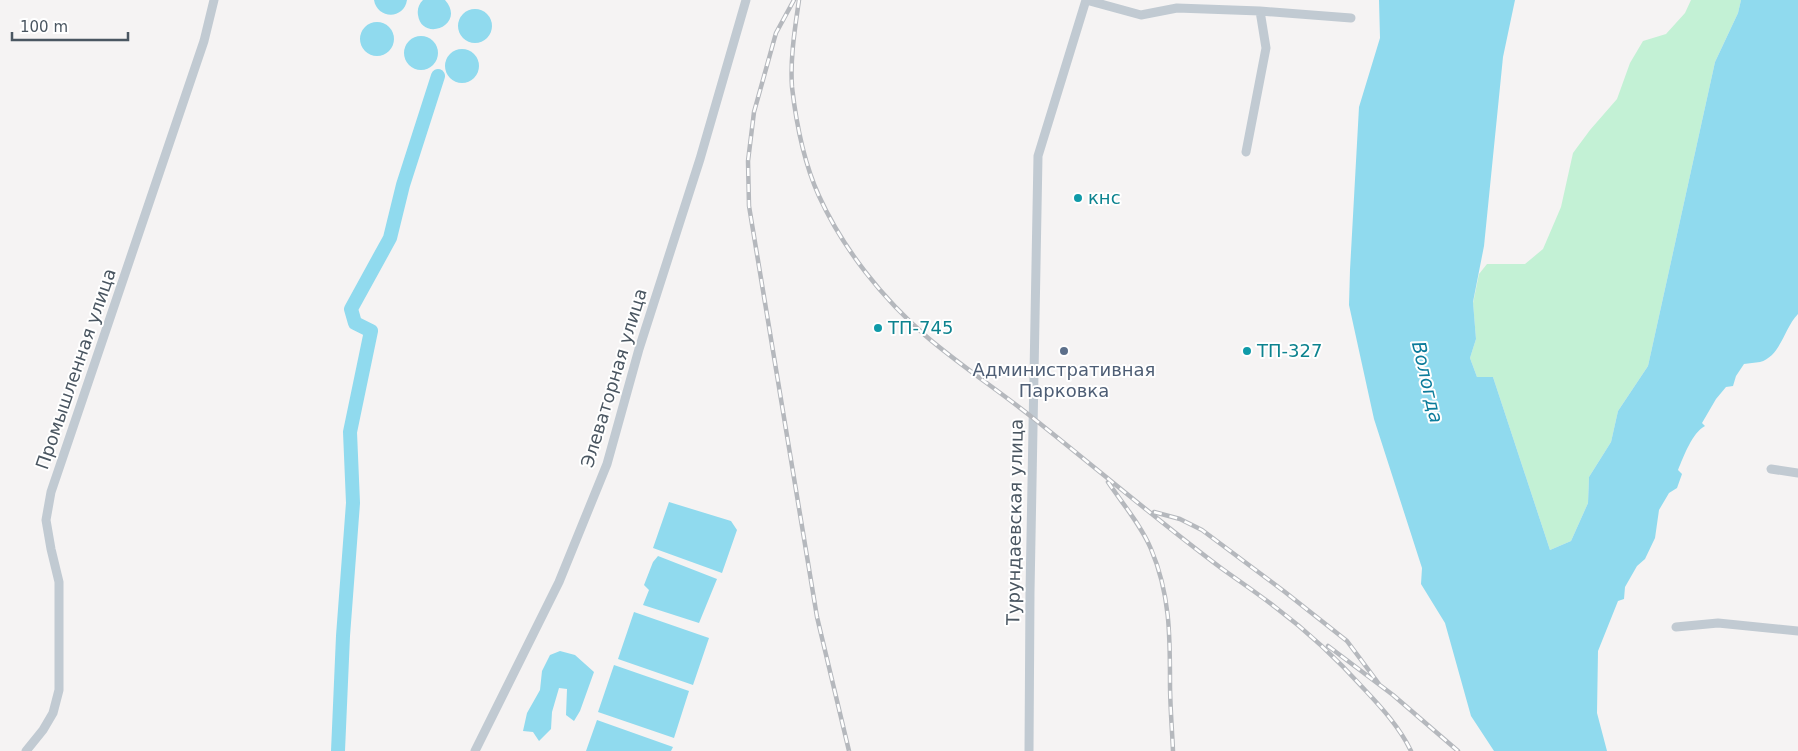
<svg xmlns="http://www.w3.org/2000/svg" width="1798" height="751" font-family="'DejaVu Sans',sans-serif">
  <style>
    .green { fill: #c3f1d5 }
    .water { fill: #90daee }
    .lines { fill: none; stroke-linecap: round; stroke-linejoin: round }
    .river { stroke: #90daee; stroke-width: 14 }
    .street { stroke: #c1cad2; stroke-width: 9 }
    .rail-casing { stroke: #b5b8bd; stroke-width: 4.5 }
    .rail { stroke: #fff; stroke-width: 2.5; stroke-dasharray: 8; stroke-linecap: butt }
    .culture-dot { fill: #0f9aa8; stroke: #fff; stroke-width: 2 }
    .service-dot { fill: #5c6f8a; stroke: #fff; stroke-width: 2 }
    .labels { text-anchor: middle; stroke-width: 4; stroke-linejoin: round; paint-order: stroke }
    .culture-label { font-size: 18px; fill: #0d838f; stroke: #fff; text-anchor: start }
    .street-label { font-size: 18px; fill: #4a5661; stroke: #fff }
    .service-label { font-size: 18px; fill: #4e5e75; stroke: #fff }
    .water-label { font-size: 19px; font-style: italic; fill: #0c7c9b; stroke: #fff }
  </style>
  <rect width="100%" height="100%" fill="#f5f3f3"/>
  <path class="green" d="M1691,0H1741L1738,13L1715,62L1648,366L1618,411L1611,442L1589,477L1588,503L1571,541L1550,550L1493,377H1477L1470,358L1476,339L1473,303L1479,274L1487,264H1525L1543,249L1561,207L1573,153L1590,130L1617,99L1630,63L1643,41L1666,34L1685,13Z"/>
  <path class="water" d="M374,0H407C404,20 377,19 374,0Z
    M423,0H445C467,25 422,43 418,15C417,9 419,4 423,0Z
    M1379,0H1515L1503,57L1484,246L1473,302L1476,339L1470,358L1477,377H1493L1550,550L1571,541L1588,503L1589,477L1611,442L1618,411L1648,366L1715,62L1738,13L1741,0H1798V314C1784,328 1781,356 1760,362C1755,363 1749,363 1744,364L1736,376L1733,386L1726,387L1716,399L1702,423L1705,426C1692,433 1684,456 1678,470L1682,474L1677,488L1669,493L1659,510L1655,538L1645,559L1637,566L1625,587L1624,599L1618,601L1598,651L1597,713L1607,751H1494L1471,716L1445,623L1421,584L1422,568L1374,419L1349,305L1350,270L1359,107L1380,38Z
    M458 26a17 17 0 1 1 34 0a17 17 0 1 1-34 0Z
    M360 39a17 17 0 1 1 34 0a17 17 0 1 1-34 0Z
    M404 53a17 17 0 1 1 34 0a17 17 0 1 1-34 0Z
    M445 66a17 17 0 1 1 34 0a17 17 0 1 1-34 0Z
    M669,502L731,521L737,530L722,573L653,548Z
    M658,556L717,579L699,623L643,605L649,590L644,585L653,562Z
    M634,612L709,638L693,685L618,659Z
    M560,651L575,655L594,672L580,711L574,721L566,715L567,689L559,688L552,712L551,729L539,741L533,732L523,731L527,713L540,690L542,671L550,655Z
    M614,665L689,691L674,738L598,712Z
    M597,720L673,747L671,751H586Z"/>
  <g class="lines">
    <path class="river" d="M338,751L343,636L353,503L350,432L371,331L355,323L351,309L390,238L403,185L438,76"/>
    <path class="street" d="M1086,0L1141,15L1177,8L1260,11L1351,18
      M1246,152L1266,48L1260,11
      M1771,469L1798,473
      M1676,627L1718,623L1798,631
      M26,751L43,730L53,713L59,690V582L51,549L46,520L51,492L204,41L214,0
      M475,751L559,582L607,464L639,349L700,159L746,0
      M1029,751L1030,592L1038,156L1086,0"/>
    <g class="rail-casing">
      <path id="rail" d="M794,0L776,33L754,112L748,161L749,206L817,617L849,751
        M799,0C795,28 790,58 792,87C796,122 804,163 819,196C843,249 883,299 927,337C961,366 998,390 1033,418C1096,468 1157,520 1221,568C1239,581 1257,593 1275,607C1307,631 1338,660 1365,690C1382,708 1400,728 1411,751
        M1108,482C1122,503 1141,525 1151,549C1170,594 1170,635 1170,683C1170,705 1172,728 1173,751
        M1154,512L1180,519L1202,530L1285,592L1347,641L1379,684
        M1328,646L1393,695L1458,751"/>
    </g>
    <use href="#rail" class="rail"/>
  </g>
  <g class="culture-dot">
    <circle cx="1078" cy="198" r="5"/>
    <circle cx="878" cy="328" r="5"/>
    <circle cx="1247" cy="351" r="5"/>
  </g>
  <circle class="service-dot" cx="1064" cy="351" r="5"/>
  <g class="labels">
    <g class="culture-label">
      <text x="1088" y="204">кнс</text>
      <text x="888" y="334">ТП-745</text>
      <text x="1257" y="357">ТП-327</text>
    </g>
    <g class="street-label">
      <text transform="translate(76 369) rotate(-71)" y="6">Промышленная улица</text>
      <text transform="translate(614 378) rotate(-73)" y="6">Элеваторная улица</text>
      <text transform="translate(1015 522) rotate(-89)" y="6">Турундаевская улица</text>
    </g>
    <g class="service-label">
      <text x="1064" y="376">Административная<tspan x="1064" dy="21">Парковка</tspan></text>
    </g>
    <g class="water-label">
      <text transform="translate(1428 382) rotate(77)" y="7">Вологда</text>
    </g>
  </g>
  <path d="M12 32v8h116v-8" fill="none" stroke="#4a5661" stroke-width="2.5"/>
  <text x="20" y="32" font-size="15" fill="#4a5661" stroke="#ffffff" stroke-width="4" paint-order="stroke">100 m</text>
</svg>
